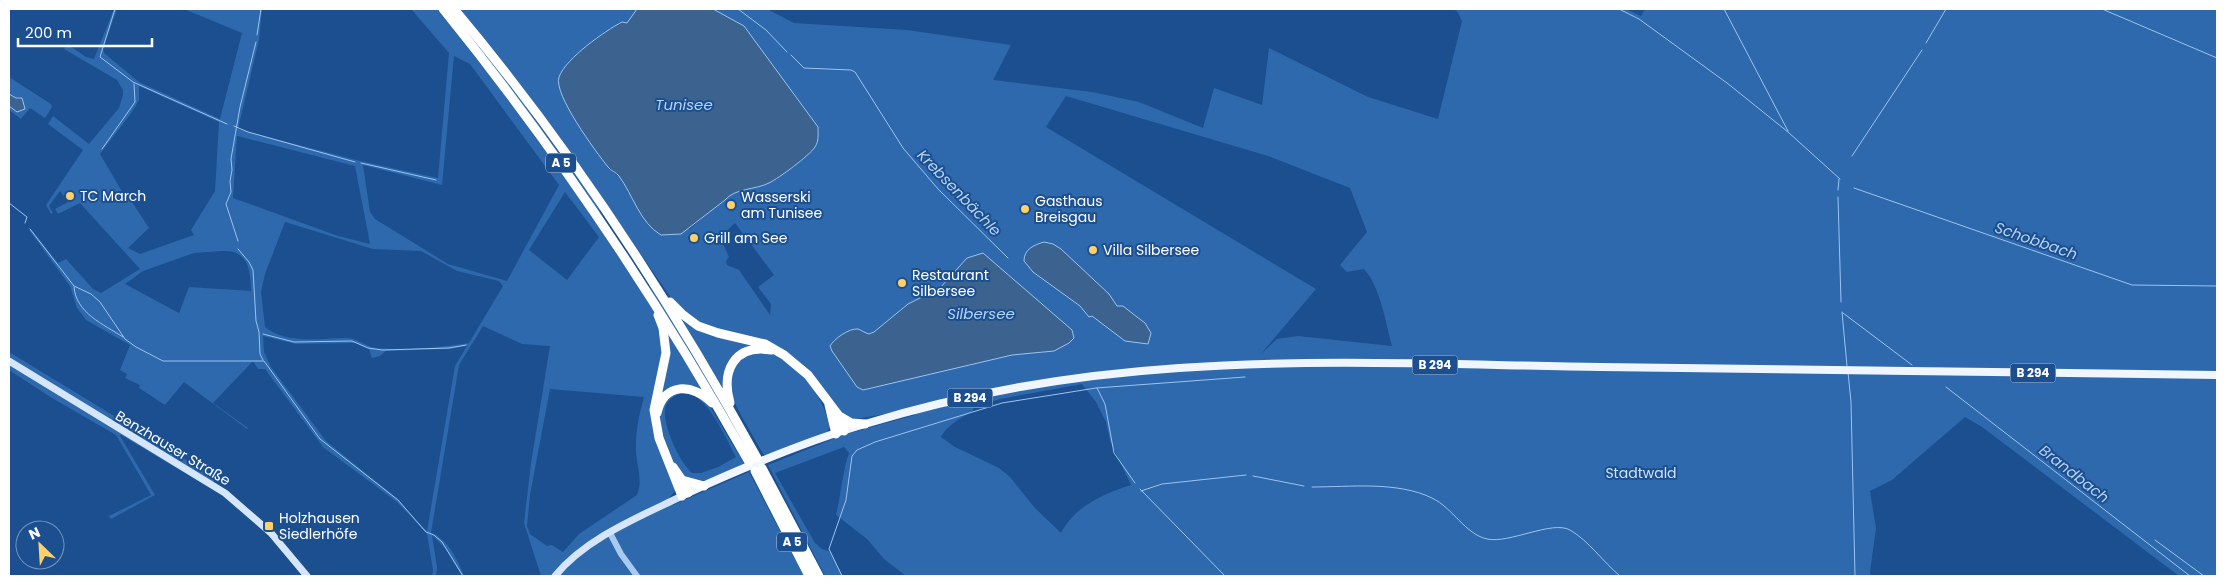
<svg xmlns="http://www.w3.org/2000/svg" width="2226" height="585" font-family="Poppins,sans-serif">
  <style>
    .green { fill: #2e69ad; fill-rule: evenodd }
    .water { fill: #3c6290; stroke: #9cc4f0 }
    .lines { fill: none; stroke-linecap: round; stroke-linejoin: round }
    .stream { stroke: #9cc4f0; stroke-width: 1 }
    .tertiary { stroke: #a9c9ee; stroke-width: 6 }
    .secondary { stroke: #d6e6fa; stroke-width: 7 }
    .primary { stroke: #f0f6ff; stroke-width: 8 }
    .motorway { stroke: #fff; stroke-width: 9 }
    .poi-dot { fill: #ffd166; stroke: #1b4f8f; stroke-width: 2 }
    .labels { text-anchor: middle; stroke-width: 4; stroke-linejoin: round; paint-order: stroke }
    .shield { fill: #1b4f8f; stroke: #bbcadd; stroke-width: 1 }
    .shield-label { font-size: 12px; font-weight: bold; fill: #fff }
    .poi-label { font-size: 14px; fill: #fff; stroke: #1b4f8f; text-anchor: start }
    .street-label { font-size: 14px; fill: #fff; stroke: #1b4f8f }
    .park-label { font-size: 14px; fill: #cfe3fa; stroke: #1b4f8f }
    .water-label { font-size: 15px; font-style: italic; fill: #b5d3f5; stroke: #1b4f8f }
  </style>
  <rect width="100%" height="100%" fill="#1b4f8f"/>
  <path class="green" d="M114,9H117L103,49L104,53L139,82L220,119L242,33L184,9H262L259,40L238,129L360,161L438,178L449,53L411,9H437L498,86L571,186L655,312L664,344L653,400L675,491L669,498L673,505L749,472L804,576H541L524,523L531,463L550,346L522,344L483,326L459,365L431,533C448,539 457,559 464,576H462L445,548L432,535L437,567L436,576H432L433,570L427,534L397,502L323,447L265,369H258L253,361L213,403L248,428L247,429L184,382L165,405L139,388L140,385L125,378L127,374L120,370L130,345L86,320L77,308L70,286L29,230L31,229L58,263L66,259L93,289L101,293L140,269L80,203L58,214L55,209L68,202L60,191L49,206L53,213L51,214L46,205L83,150L48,124L53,116L89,144L119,108L123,95V90L117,80L64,49L67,44L86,57L94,59ZM454,56L470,64L559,185L507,281L448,264L375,219L370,212L363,165L442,185ZM139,86L219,122L215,191L191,230L194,235L140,254L128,248L149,228L130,199L127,200L100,154L132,112L139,100ZM237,136L355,166L370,244L338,236L233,198ZM565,192L599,237L567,280L529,250ZM285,222L373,249L421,251L457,271L499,281L503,286L469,343C442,347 404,351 376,348C366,347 358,338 347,338C320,338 288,345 265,327L261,292L265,274ZM222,251C227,251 234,251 238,254C250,260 251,279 251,291L189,287L179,313L125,284L143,271L194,253ZM263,336L296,344L355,343L369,349L372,358L380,356L386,351L450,349L467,346L455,366L427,531L410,515L399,500L326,441L271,367L264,352ZM550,389L644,397C639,415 635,433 636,452C637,467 643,481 637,495L579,534L563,552L552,545L547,546L530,534L527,526L530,495Z
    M447,9H450L521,100L601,210L599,212Z
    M459,9H637L627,23L606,31L587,47L579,52L560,76L562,95L609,169L620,177L648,225L690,229L730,194L768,183L805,157L818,127L744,26L713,9H767L794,23L907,30L1011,45L993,80L1092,92L1139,102L1203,128L1214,88L1262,105L1269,48L1368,97L1438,119L1462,21L1457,11L1452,9H1626L1641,16L1645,9H2217V576H2179L1982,427L1965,417L1892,480L1870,491L1876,528L1870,572L1871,576H906L884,559L867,539L836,515C841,495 842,473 849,453L844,447L775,473L815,543L822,549L831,552L843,576H825L768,465L843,435L915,415L913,409L851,420L840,414L813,374L791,355L700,324L676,305L579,165ZM1066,96L1268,156L1350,188L1367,232L1340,265L1347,272L1364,269C1380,286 1386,324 1392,346L1298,336L1277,339L1261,354L1316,289L1046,127ZM735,223L774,275L758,287L771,304L770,315L739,270L727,265L726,261L729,257L722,241V235ZM967,258L1054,351L1012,355L863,390L833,341C848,330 852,328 869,334L874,332L908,304L940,288ZM1082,384L1096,402L1106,422L1110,441L1131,485C1103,494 1075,506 1061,533L1035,508L1010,477L999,468L955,447L941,437C948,424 961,418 973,411V407L1000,399Z
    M9,77L51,104L52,107L45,118L30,108L21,119L9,110V106L17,112L20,97L16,98L9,94Z
    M651,285C700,364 748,444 788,528L727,415L649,286Z
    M679,315L760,345L745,350L723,388Z
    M667,331L703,390L688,386L658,403Z
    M9,352L216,478L210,488L121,435L120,436L155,495L111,519L109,516L151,495L116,435L52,398L9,370Z
    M752,352C759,352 769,351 775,354C804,367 823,398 830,427L827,432L765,457C757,442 727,395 728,381C730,367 741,358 752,352Z
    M680,390L693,391L704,397L745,465C729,472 702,488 684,478C666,456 642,404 680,390ZM688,392C712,403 724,435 736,457L718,467L701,473H692C680,463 660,422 666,406C669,397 679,393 688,392Z"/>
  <path class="water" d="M637,9H713L744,26L818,127C818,134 819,141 815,147C809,156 779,178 769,183C755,190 735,188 725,200L681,234L661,235C640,223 633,195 619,176C616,172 611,171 608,167C596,152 553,94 559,77C566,58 605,31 622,22L627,23Z
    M9,94L16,98H22L25,109L17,112L9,106Z
    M1044,242L1053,244L1061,249L1109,294L1117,306H1123L1137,317L1145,323L1151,333L1148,344L1125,341L1092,316L1089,317L1080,306L1033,272L1024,261C1024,249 1034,245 1044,242Z
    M983,253L1072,330L1074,338L1069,343L1054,351L1012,355L863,390L857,387L832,351L830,346C834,339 849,328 858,329C861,330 865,333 869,334L874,332L908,304L940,288L967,258Z"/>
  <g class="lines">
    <path class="stream" d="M115,9L100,57L133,82L227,124
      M738,9L766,30L787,52
      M1619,9L1639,19L1727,83L1788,132L1840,179
      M1724,9L1788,131
      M2102,9L2217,58
      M257,35L261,9
      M1926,43L1946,9
      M791,55L804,68L851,70L855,72L903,148L938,189L1008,258
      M234,126L248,132L355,162
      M102,149L135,102L134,84
      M1852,156L1922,50
      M361,163L436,180
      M1854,188L2132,285L2217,286
      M1838,190L1839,179
      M1838,197L1841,302
      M9,203L27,217L25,223
      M30,229L74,286L91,294L100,302L125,339L136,347L163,361H264L320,439L398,500L426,532L434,535L442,542L463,576
      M238,241L226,204L231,192L230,181L232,170L231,159L240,107L256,42
      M238,249L249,262L253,270L256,321L259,332L260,354L263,360
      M74,287C76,313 103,324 123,337
      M1842,312L1847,366
      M1843,313L1912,365
      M263,334L294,342L352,341L368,348L382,350L449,348L466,345
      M1848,372L1851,402L1855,576
      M1946,387L2190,576
      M1097,388L1105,404L1114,453L1135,483
      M1253,476L1304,486
      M1312,487C1350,487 1397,481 1432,498C1453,508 1465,534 1487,539C1509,544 1552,520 1570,530C1589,541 1603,562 1620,576
      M1140,489L1225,576
      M1141,491L1162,484L1246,475
      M2155,540L2204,576
      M842,576L829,549L846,500L852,456L857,450L875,442L1002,403L1096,388L1245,377"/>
    <path class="tertiary" d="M610,533L621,554L637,576"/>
    <path class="secondary" d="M9,361L225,493L271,533L307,576
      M555,576C586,538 639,517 682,496"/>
    <path class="primary" d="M683,495C742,468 803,442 865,424C966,393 1074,375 1179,368C1319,358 1461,365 1601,367C1806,370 2012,372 2217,375"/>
    <path class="motorway" d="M443,9C558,151 659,302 749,462
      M454,9C570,147 670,300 757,458
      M670,302L682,314L698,326L718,333L765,344L784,355L808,375L839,416L851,423L865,424
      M658,315L663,328L666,353L654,410L659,438L682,496
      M730,403C721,371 734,344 771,350
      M829,405L836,434
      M657,413C664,382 693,383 712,403
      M839,416L844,431
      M673,467L682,480L688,493
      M762,468L819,576
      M755,471L809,576
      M682,480L704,486"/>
  </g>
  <g class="poi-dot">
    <circle cx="70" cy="196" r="5"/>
    <circle cx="731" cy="205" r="5"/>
    <circle cx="1025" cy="209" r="5"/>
    <circle cx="694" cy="238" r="5"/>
    <circle cx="1093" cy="250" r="5"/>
    <circle cx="902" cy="283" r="5"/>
    <rect x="264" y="521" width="10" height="10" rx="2.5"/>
  </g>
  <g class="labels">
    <g class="shield">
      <rect x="546" y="153.5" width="30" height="19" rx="4"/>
      <rect x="1412.5" y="355.5" width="45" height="19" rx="4"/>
      <rect x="2010.5" y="363.5" width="45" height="19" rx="4"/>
      <rect x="947.5" y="388.5" width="45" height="19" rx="4"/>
      <rect x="777" y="532.5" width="30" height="19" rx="4"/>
    </g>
    <g class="shield-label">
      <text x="561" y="167">A 5</text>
      <text x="1435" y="369">B 294</text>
      <text x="2033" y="377">B 294</text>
      <text x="970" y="402">B 294</text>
      <text x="792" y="546">A 5</text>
    </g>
    <g class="poi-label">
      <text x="80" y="201">TC March</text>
      <text x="741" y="202">Wasserski<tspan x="741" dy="16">am Tunisee</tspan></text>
      <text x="1035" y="206">Gasthaus<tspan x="1035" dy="16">Breisgau</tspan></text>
      <text x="704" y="243">Grill am See</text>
      <text x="1103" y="255">Villa Silbersee</text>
      <text x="912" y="280">Restaurant<tspan x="912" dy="16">Silbersee</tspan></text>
      <text x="279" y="523">Holzhausen<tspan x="279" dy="16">Siedlerhöfe</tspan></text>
    </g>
    <g class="street-label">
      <text transform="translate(173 448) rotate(31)" y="5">Benzhauser Straße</text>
    </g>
    <g class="park-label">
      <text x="1641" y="478">Stadtwald</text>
    </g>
    <g class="water-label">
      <text x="684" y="110">Tunisee</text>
      <text transform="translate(959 193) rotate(46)" y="5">Krebsenbächle</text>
      <text transform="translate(2036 241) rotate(19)" y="5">Schobbach</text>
      <text x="981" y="319">Silbersee</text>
      <text transform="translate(2074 474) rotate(38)" y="5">Brandbach</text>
    </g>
  </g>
  <rect width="2226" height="585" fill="none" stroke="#ffffff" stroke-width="20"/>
  <g transform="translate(40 545) rotate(335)"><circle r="24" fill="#1b4f8f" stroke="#7695bc"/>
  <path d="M0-4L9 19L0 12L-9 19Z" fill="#ffd166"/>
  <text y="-8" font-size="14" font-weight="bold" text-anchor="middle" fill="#ffffff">N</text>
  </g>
  <path d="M18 38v8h134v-8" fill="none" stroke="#ffffff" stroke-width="2.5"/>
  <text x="25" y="38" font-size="15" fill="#ffffff" stroke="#1b4f8f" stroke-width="4" paint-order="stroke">200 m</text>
</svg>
